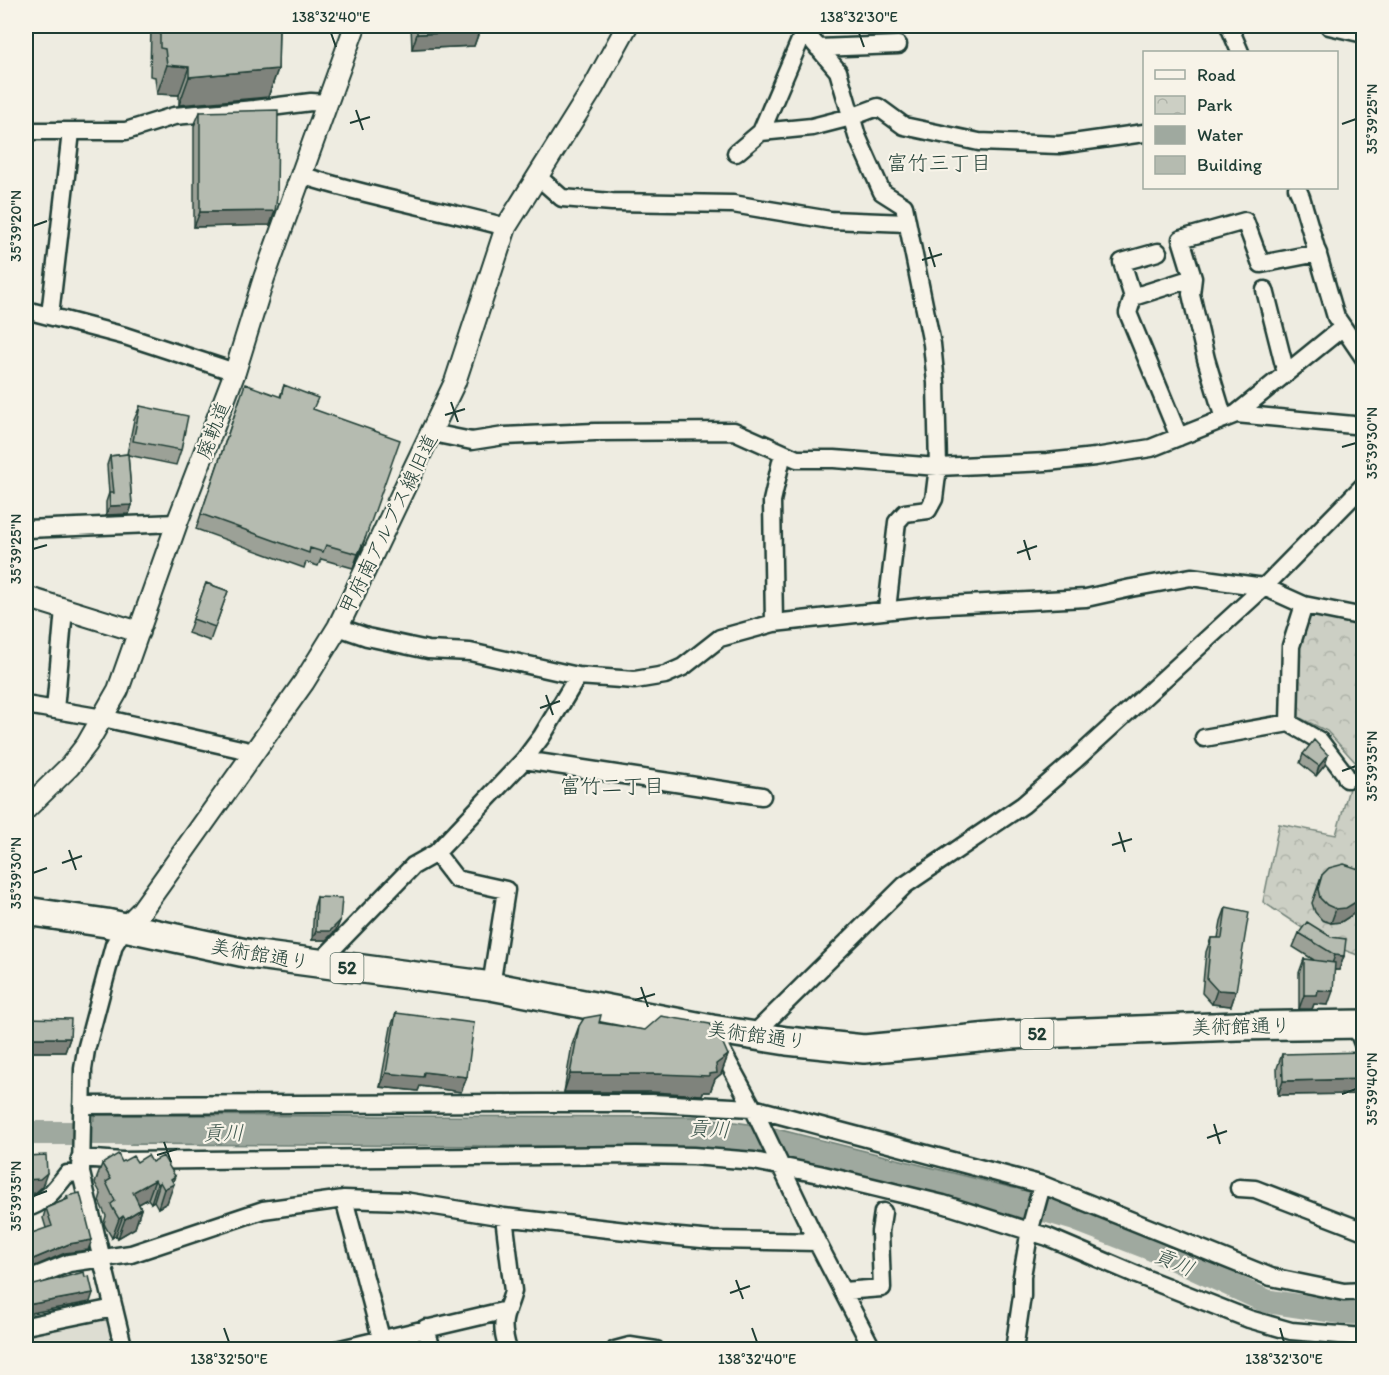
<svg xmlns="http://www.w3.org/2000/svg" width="1389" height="1375" font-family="Itim,'Klee One',sans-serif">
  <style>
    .built { fill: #ddddd2 }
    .park { fill: url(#park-crowns); stroke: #76867c; stroke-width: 1.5 }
    .water { fill: #9fa99f; stroke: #6c7e74; stroke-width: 1.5 }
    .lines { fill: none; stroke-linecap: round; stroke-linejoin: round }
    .river { stroke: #9fa99f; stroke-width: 24 }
    .minor-casing { stroke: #1f3d34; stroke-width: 21 }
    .tertiary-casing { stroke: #1f3d34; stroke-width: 24 }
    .trunk-casing { stroke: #1f3d34; stroke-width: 32 }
    .minor { stroke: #f7f3e8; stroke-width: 16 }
    .tertiary { stroke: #f7f3e8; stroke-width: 20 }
    .trunk { stroke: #f7f3e8; stroke-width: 27 }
    .wall { fill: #9ca197; stroke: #1f3d34; stroke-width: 1.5 }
    .shaded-wall { fill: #7f837b; stroke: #1f3d34; stroke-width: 1.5 }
    .building { fill: #b5bbb0; stroke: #1f3d34; stroke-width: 1.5 }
    .ticks { fill: none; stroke: #1f3d34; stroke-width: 2 }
    .labels { text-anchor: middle; stroke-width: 4.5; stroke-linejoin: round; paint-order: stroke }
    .shield { fill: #f7f3e8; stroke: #60746a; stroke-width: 1.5 }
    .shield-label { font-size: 18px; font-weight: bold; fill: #1f3d34 }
    .street-label { font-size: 20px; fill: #1f3d34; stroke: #f7f3e8 }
    .neighbourhood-label { font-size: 21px; fill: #1f3d34; stroke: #f7f3e8 }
    .water-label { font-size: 21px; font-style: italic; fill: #3f584f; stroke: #f7f3e8 }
    .neatline { fill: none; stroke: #1f3d34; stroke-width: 2 }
    .ticks-label { font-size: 15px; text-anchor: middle; fill: #1f3d34 }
  </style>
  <defs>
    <pattern id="park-crowns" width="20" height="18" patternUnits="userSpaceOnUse" patternTransform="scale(1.5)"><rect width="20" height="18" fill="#cccfc4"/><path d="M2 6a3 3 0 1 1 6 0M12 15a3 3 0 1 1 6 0" fill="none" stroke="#afb3a9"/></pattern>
  </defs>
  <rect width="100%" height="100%" fill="#eeece1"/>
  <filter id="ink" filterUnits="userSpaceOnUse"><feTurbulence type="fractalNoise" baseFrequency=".0167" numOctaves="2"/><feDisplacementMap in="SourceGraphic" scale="12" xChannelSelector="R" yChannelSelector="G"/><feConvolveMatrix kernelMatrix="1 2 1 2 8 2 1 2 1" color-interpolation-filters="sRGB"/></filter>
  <g filter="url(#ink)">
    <path class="built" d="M114,1308L124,1349H26V1326Z"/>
    <path class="park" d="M1309,609L1363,621V957L1325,943L1263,902L1279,824L1336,835L1356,763L1327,731L1294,715L1296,647Z"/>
    <path class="water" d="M94,1115L700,1117L769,1127L1037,1194L1028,1226L821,1166L704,1147L93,1144Z"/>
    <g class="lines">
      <path class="river" d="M26,1133H125
        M1014,1201L1075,1219L1150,1248L1266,1301L1339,1312L1364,1313"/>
      <g class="minor-casing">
        <path id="minor" d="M801,26L804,31L838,71L857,136L882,192L904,206L932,344L936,383L938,467L934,499L928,510L905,513L897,522L887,609
          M1229,26L1240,52
          M1329,26L1364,34
          M818,48L898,45
          M26,131H126L174,116L255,109L311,102L327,103
          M761,132L812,127L851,117L878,107L904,126L979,142L1059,145L1144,133
          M736,153L761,132L804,31
          M301,175C368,197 438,208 506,227
          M537,176L562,198L612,202L733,204L830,220L907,223
          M1297,188L1301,197L1336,317L1364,358
          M1158,252L1122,262L1133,297L1128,313L1179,437
          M1265,290L1286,373
          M1133,297L1193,278
          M26,310L125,336L235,372
          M50,315L71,132
          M1236,414L1343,327
          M1224,419L1206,359L1191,294L1193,278L1181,239L1245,221L1261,264L1318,253
          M432,433L472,441L504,436L595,432L734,431L797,459H834L938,467L1047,462L1095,457L1151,448L1236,414L1364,426
          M26,529L177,523
          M774,623L772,501L783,453
          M338,627L367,637L428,650L470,652L578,676L635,680L665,675L683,667L720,638L774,623L928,606L1086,598L1131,588L1191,577L1264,587L1304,605L1364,617
          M26,705L103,718L254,752
          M55,710L64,609
          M1289,723L1291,646L1304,605
          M1204,738L1289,723L1320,741L1345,774L1347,779
          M524,760L762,796
          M436,853L456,879L506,890L491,986
          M318,964L413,866L436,853L524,760L542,736L578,676
          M1355,1024L1364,1046
          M753,1035L905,885L1023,805L1074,761L1264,587L1364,485
          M716,1040L753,1108L817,1242L873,1350
          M82,1105L543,1103H652L753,1108L1043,1185L1271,1277L1344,1292L1364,1291
          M80,1158L122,1161L636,1155L693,1156L754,1161L819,1174L943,1204L1048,1237L1137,1275L1249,1319L1291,1331L1364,1337
          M1239,1188L1255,1189L1364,1231
          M344,1199L381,1338
          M26,1208C43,1205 56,1188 67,1174L81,1173
          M504,1217L513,1291C511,1301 506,1309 504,1320C502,1330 505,1340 508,1350
          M26,1280L69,1263L131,1254L263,1210L344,1199L404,1201L504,1217L669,1236L713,1240L817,1242
          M843,1291L882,1288L880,1232L883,1212
          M26,1326L114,1308
          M426,1328L432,1350
          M124,1350L81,1173L83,1069L86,1050L114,945L125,927
          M336,1350L507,1310
          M615,1350L630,1346L656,1350
          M1014,1350L1022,1296V1276L1030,1229L1041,1189"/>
      </g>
      <g class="tertiary-casing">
        <path id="tertiary" d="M26,597L139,632
          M26,809L70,766L87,744L118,690L177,523L235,372L264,278L355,26
          M125,927L141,911L159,886L304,682L338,627L455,382L506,227L593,88L627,26"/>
      </g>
      <g class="trunk-casing">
        <path id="trunk" d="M26,911L106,923L250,954L491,986L712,1029L787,1041L864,1049L1011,1035L1237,1026L1364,1024"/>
      </g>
      <use href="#minor" class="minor"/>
      <use href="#tertiary" class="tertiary"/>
      <use href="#trunk" class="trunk"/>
    </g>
    <path class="wall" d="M151,26H279L278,69L268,97L179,105V95L157,94L155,77L150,76Z
      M411,26H479V32L474,46L412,49Z
      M200,112L270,225L194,227V126Z
      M284,385L314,410L361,551L353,568L321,559L318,566L306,562L304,568L196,529L240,398L280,397Z
      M140,406L181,450L176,465L128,455L132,505L129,514L106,515V502L109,493L107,465L110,456L127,454L134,420Z
      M206,583L228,591L210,641L188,633Z
      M1303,754L1328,755L1325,765L1316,776L1300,763Z
      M1322,875L1364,897L1358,911L1341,922L1331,923L1322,920L1315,912L1312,903Z
      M317,897L340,921L336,930L326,940H312L314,907Z
      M1226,907L1236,991L1231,1006L1212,1004L1202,993L1206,952L1211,938H1218L1221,921Z
      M1299,933L1344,956L1339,970H1334L1328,1005L1314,1004L1312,1009H1299V973L1304,959L1314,960L1293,947Z
      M396,1013L467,1077L461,1092L420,1086L418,1091L380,1087L391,1027Z
      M26,1018L70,1038L65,1052H26Z
      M579,1026L728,1055L721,1074L715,1079L710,1092H703L702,1095L652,1092H564L572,1045Z
      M1282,1054L1359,1094L1278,1095L1277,1068Z
      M122,1162H152L173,1182L167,1203L158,1208L154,1201L151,1203L148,1199L139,1204L141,1209L135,1228L118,1238L116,1235L112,1238L105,1226L104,1223L106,1216L99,1201L101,1194L95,1183L102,1164Z
      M67,1196L88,1250L65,1253L46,1228L43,1218L46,1208L65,1200Z"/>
    <path class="shaded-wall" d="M479,32L474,46L412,49L417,34Z
      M167,65L189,67L179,95L157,94Z
      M278,69L268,97L179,105L189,77Z
      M275,211L270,225L194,227L200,212Z
      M132,505L129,514L106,515L110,506Z
      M366,536L361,551L353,568L358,554Z
      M1328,755L1325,765L1316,776L1319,766Z
      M1364,897L1358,911L1341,922L1331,923L1336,909Z
      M340,921L336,930L326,940H312L316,931Z
      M1335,955L1344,956L1339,970H1330Z
      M1217,990L1236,991L1231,1006L1212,1004Z
      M1318,990L1333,991L1328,1005L1314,1004L1312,1009H1299L1304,995Z
      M31,1030L26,1044V1031Z
      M31,1038H70L65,1052H26Z
      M728,1055L721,1074L715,1079L710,1092H703L702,1095L652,1092H564L570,1074H709L716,1064Z
      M424,1072L467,1077L461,1092L420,1086L418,1091L380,1087L386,1073Z
      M1364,1079V1082L1359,1094L1278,1095L1283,1081Z
      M47,1173L42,1187L35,1193L26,1194V1180Z
      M175,1176L172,1185L174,1184L167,1203L158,1208L164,1189L171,1179Z
      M155,1180L148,1199L126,1211L133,1192Z
      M160,1182L154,1201L151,1203L157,1184Z
      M141,1209L135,1228L118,1238L125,1219Z
      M123,1216L116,1235L112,1238L119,1219Z
      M92,1240L88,1250L65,1253L26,1270V1262L69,1244Z
      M93,1293L90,1302L26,1314V1309L27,1305Z"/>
    <path class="building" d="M160,26H279L278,69L189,77V67L167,65L165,49L160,48Z
      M417,26H479V32L417,34Z
      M278,110L277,197L275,211L200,212V112Z
      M245,384L281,397L284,385L318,398L313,409L400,440L366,536L358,554L326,545L323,552L310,548L309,553L201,514Z
      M140,406L188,416L181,450L133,441Z
      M128,454L132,505L110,506L109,493H114L110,456Z
      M206,583L228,591L215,627L193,619Z
      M1314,740L1328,755L1319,766L1303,754Z
      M1344,864L1359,869L1364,878V897L1346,908L1336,909L1327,905L1320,898L1318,889L1322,875L1329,868Z
      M317,897L342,898L340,921L330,931H316Z
      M1226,907L1249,912L1236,991L1217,990L1207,979L1211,938H1222Z
      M1307,922L1331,937L1346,939L1344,956L1335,955L1299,933Z
      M1304,959L1335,963L1333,991L1318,990L1317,995H1304Z
      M396,1013L474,1023L467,1077L424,1072L423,1077L386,1073Z
      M601,1015L599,1023L645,1030L661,1016L710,1024L721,1039L728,1055L716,1064L717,1073L709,1074V1076L659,1074H570L579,1026L584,1018Z
      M26,1018L71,1019L70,1038H31V1030L26,1031Z
      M1364,1052V1079L1283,1081L1282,1054Z
      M118,1154L122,1162L133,1156L137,1162L148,1155L152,1162L163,1156L175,1176L171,1179L174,1184L164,1189L160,1182L157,1184L155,1180L133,1192L141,1209L125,1219L123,1216L119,1219L112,1207L111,1204L115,1201L106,1182L111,1179L102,1164Z
      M46,1155L47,1173L40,1179L26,1180V1156Z
      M80,1193L92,1240L69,1244L26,1262V1235L52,1226L46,1208L68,1199L67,1196Z
      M84,1272L85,1277L89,1276L93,1293L27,1305L26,1299V1287Z"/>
  </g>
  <path class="ticks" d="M331,33L336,47M859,33L864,47M356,110L363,130M350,123L370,117M1342,124L1356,119M33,226L47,221M929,247L935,267M922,260L942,254M451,402L458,422M445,415L465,409M1342,447L1356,443M1024,540L1030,560M33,549L47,545M1017,553L1037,546M546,695L553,715M540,708L560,701M1342,771L1356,766M1119,832L1125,852M1112,845L1132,839M69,850L76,870M62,863L82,856M33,873L47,868M641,987L648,1007M635,1000L655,994M1342,1094L1356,1089M1214,1124L1220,1144M1207,1138L1227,1131M164,1142L171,1162M157,1155L177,1149M33,1196L47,1191M736,1280L743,1299M730,1293L750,1286M224,1328L229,1342M752,1328L757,1342M1280,1328L1284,1342"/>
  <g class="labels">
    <g class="shield">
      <rect x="330.5" y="953" width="33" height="30" rx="4.5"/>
      <rect x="1020.5" y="1019" width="33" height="30" rx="4.5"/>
    </g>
    <g class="shield-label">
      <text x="347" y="974">52</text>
      <text x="1037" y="1040">52</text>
    </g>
    <g class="street-label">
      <text transform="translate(213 430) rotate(-69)" y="7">廃軌道</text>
      <text transform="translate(388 524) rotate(-64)" y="7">甲府南アルプス線旧道</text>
      <text transform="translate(260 954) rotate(10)" y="7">美術館通り</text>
      <text transform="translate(1241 1026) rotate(-1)" y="7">美術館通り</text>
      <text transform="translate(757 1035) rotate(8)" y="7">美術館通り</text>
    </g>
    <g class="neighbourhood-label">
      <text x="939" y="170">富竹三丁目</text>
      <text x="612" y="793">富竹二丁目</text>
    </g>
    <g class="water-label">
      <text transform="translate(709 1129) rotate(3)" y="7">貢川</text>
      <text x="223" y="1140">貢川</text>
      <text transform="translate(1174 1262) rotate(23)" y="7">貢川</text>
    </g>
  </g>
  <rect width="1389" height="1375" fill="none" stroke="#f7f3e8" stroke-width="66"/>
  <rect x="1143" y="51" width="195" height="138" fill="#f7f3e8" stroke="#a1aaa0" stroke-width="1.5"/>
  <rect x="1155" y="70" width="30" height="9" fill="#f7f3e8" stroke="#a1aaa0" stroke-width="1.5"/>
  <text x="1197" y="81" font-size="18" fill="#1f3d34">Road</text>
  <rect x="1155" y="96" width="30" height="18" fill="url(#park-crowns)" stroke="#a1aaa0" stroke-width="1.5"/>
  <text x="1197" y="111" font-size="18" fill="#1f3d34">Park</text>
  <rect x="1155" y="126" width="30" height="18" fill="#9fa99f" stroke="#a1aaa0" stroke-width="1.5"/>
  <text x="1197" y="141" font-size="18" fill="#1f3d34">Water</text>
  <rect x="1155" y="156" width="30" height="18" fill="#b5bbb0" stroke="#a1aaa0" stroke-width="1.5"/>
  <text x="1197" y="171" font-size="18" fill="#1f3d34">Building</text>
  <rect x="33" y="33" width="1323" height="1309" class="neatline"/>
  <g class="ticks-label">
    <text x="331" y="22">138°32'40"E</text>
    <text x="859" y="22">138°32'30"E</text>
    <text transform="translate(1372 119) rotate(-90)" y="5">35°39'25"N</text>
    <text transform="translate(16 226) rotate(-90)" y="5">35°39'20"N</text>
    <text transform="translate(1372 443) rotate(-90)" y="5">35°39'30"N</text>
    <text transform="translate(16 549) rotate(-90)" y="5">35°39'25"N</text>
    <text transform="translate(1372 766) rotate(-90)" y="5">35°39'35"N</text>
    <text transform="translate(16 873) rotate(-90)" y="5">35°39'30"N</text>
    <text transform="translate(1372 1089) rotate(-90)" y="5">35°39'40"N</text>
    <text transform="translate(16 1196) rotate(-90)" y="5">35°39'35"N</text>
    <text x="229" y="1364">138°32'50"E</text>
    <text x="757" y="1364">138°32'40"E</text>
    <text x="1284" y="1364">138°32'30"E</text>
  </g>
</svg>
